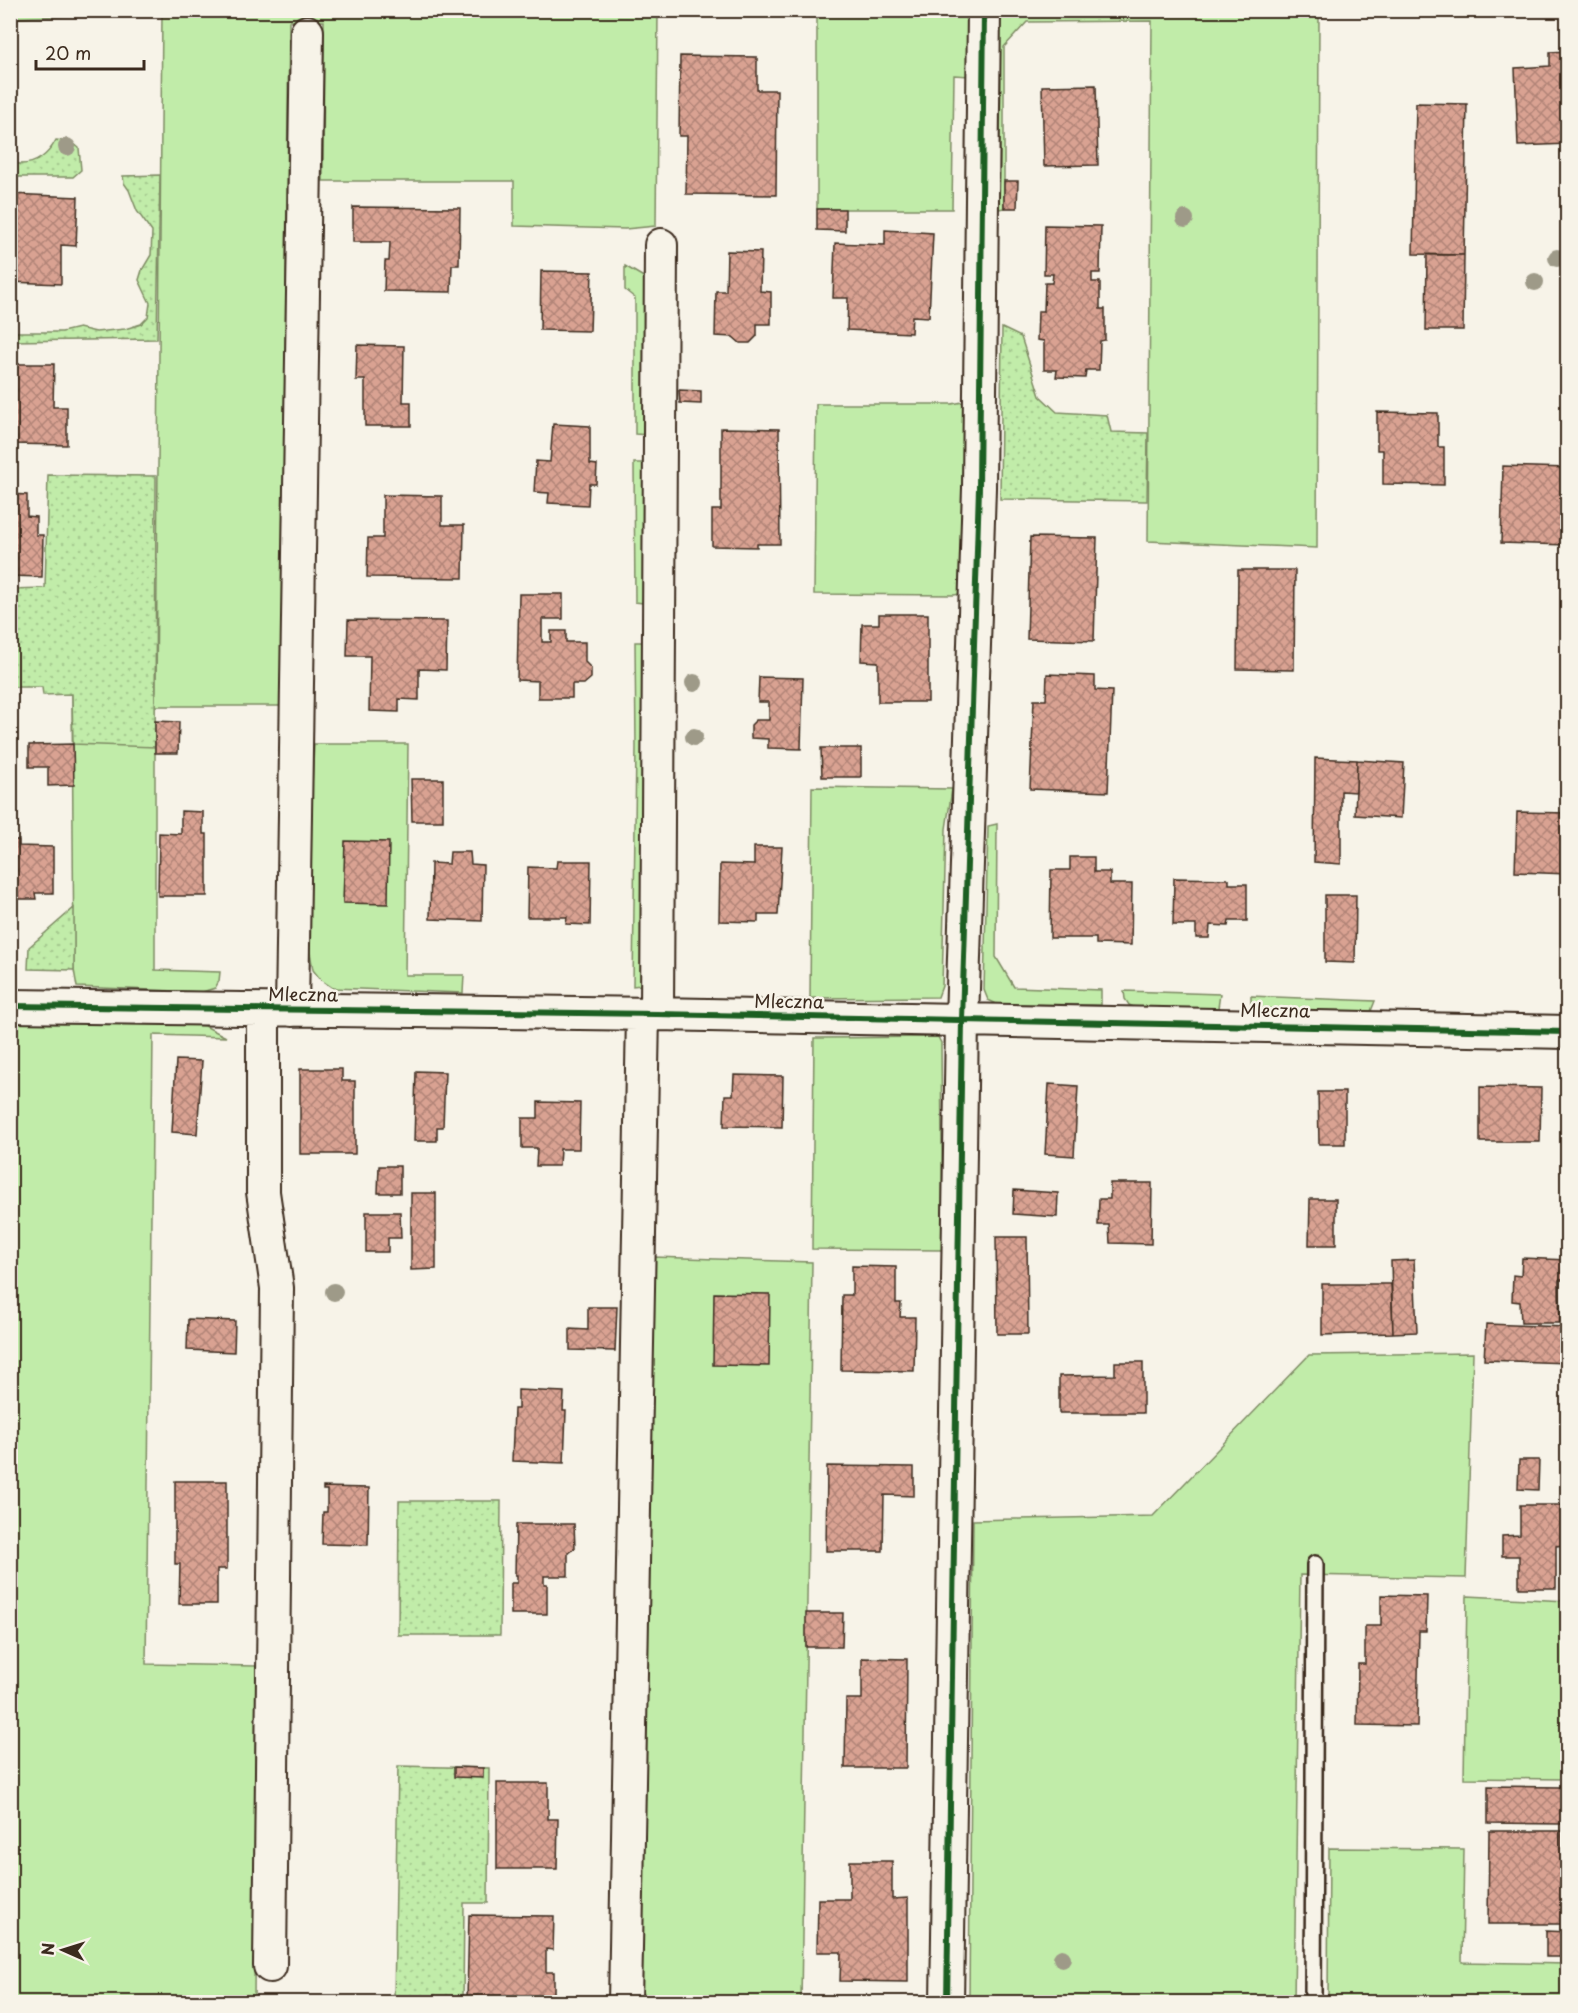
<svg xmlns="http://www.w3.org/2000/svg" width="1578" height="2013" font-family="'Playpen Sans',sans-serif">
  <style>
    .grass { fill: #c1eca9; stroke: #7e8b64; stroke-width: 1.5 }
    .garden { fill: url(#garden-dots); stroke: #7e8b64; stroke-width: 1.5 }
    .building { fill: url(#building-cross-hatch); stroke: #3b2a1e; stroke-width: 1.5 }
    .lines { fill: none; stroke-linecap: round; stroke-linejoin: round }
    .lane-casing { stroke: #3b2a1e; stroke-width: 20 }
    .street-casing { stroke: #3b2a1e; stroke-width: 36 }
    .lane { stroke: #f7f3e8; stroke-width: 15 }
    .street { stroke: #f7f3e8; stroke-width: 32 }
    .cycleway-casing { stroke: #f7f3e8; stroke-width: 10 }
    .cycleway { stroke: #1b5e20; stroke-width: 6 }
    .tree { fill: #9e9a88 }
    .labels { text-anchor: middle; stroke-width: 5; stroke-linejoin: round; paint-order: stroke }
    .street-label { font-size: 18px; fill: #3b2a1e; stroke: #f7f3e8 }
  </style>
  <defs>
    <pattern id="garden-dots" width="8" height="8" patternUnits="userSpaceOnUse" patternTransform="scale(1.5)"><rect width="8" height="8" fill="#c1eca9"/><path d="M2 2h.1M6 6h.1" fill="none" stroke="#a7cb91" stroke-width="1.8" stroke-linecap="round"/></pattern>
    <pattern id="building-cross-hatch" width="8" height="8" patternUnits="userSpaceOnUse" patternTransform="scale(1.5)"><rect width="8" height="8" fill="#d9a292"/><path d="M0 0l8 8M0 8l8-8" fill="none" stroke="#b18477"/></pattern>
  </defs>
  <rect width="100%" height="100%" fill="#f7f3e8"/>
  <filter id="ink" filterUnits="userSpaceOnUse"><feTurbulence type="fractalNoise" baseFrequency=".0167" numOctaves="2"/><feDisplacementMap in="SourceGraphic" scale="12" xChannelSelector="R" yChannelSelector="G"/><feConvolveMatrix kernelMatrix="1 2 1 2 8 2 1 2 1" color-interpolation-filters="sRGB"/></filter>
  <g filter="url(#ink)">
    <path class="grass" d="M10,11H1319L1317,548L1148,541L1152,21L1027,22L1004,47V208L999,209L1001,78L954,75L952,209H817V11H658L656,226L625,229L514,226V181H323L324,21H289L281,706H155V970L220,972L219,981L215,988L202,992L77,987L74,970L72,694L156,693L162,13L11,18Z
      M625,266L652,282L649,435L635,434V298L625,290Z
      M963,402L967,455L966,593L954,595L814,594L816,404H952Z
      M634,463H651V604L635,602Z
      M635,642H648L645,979L641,985L633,986L636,747Z
      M314,744H408L405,975H464L463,993L333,988L321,980L313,970L307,934L308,868Z
      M812,787L952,789L946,829L942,986L938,997L810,998Z
      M997,824L996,957L1014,987L1101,990V1005L997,1004L988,1000L984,990L988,826Z
      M1124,991L1220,994L1218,1008H1137L1129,1005L1125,999Z
      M1251,996L1375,1001L1371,1011L1251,1009Z
      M11,1020L153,1021L205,1026L226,1037L153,1035L146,1664L256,1666L254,2002H11Z
      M938,1037L941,1043L943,1250L812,1249L814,1038Z
      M653,1257L812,1262L801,2002H639Z
      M1473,1353L1466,1578L1300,1575L1294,2002H969L973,1520L1153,1516L1309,1355Z
      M1467,1596L1567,1601V1779L1464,1778Z
      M1329,1848L1464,1849L1462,1962L1567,1964V2002H1328Z"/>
    <path class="garden" d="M56,140L72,142L79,148L81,170L73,177H11V163C31,167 46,159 56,140Z
      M160,175L157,339L11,341V332H62L79,328L96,332L125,329L141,324L148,317L150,303L139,280L142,270L151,255L152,232L137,211L129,190L124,183L123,176Z
      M1002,328L1021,337L1040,396L1057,412L1107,415L1111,432L1148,433L1147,501L1000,499Z
      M48,475L156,476L155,747L73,744L72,694L43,695L42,687H11L10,589L45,588Z
      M74,908V970L28,969L29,947Z
      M399,1501H501L500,1635H398Z
      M398,1766L489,1768L488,1903H464L463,2002H394Z"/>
    <path class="building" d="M1568,51V144L1518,146L1515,68L1550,66V52Z
      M680,56L757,57V90H777L776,195L686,194L687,136H679Z
      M1096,85L1098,165L1044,166L1042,86Z
      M1416,103L1467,104L1464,255L1413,254Z
      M1004,181H1018L1017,208H1004Z
      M10,194L78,197L76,246L61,245V284L10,282Z
      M353,207L460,208L459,265H452L451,292L384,291L385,261H389L390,242H353Z
      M817,209H845V231L817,230Z
      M1045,225L1101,226L1100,273H1092V282H1100V309H1105V340L1100,341L1099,370H1086L1085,378L1056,377L1057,370H1044V341L1037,340L1038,311H1044L1045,283H1052L1053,274H1044Z
      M885,230L933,233L929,317L912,316L911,333L847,330L848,298H833L835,243L885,245Z
      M727,251L761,252L760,291L771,292V324H757V336L750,343H740L733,337L715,336L716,291H726Z
      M1427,255H1464L1463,330H1426Z
      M541,271L592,272L590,331L540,330Z
      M357,345L404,346L403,402H411V426H365V380H356Z
      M10,364H54L53,407H67V445L10,444Z
      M679,390L701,391V404L680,403Z
      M1377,412L1438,413V447H1444V485L1383,484V450H1377Z
      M553,424L590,426V464L597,465L596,484H589L588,505L548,503L549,493L534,492L536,461L550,462Z
      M721,428L779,429L780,544H757V547L712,546V510H721Z
      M1503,466L1568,468V545L1501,543Z
      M10,494L27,495V516L36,517V535H43L42,577L10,576Z
      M383,495L442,496V525H464L463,578L367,577L368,538H383Z
      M1030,537L1097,538L1094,641L1027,639Z
      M1238,570H1295L1294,670L1237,669Z
      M519,594H563V619H542V642H551V631H566V642H585V662L591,668V678L584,684H572V698H538V681L517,680Z
      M879,614H928V702H878V662L861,661L862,624H879Z
      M348,620L447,621L446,670L419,669V700L399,699V712L369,711L370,656H347Z
      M1047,674L1095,676V690L1112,691L1108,792L1030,789L1034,700H1046Z
      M759,677L803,678L801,749L768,748V739L751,738V725L756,720H769V702H758Z
      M155,721L179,722L178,753H155Z
      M73,744L74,785L48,786V767H29V745Z
      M821,748H861V777H822Z
      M1315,758L1357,760L1356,792L1341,791V864L1314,862Z
      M1357,760L1404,763L1401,818L1355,815Z
      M411,779H443V821H412Z
      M181,811L203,812V834H207V896H158L159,833L181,834Z
      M1517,812L1568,813V874L1515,872Z
      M10,840H19V846L53,847V893H35L36,899H17V893H10Z
      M345,841L389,842L388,904L343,903Z
      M754,847H782L778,915H758V922L719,921L720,864L754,865Z
      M450,852H470L471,864L483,865L482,921L430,919L431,863L449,864Z
      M1070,857H1094V872H1110V884H1132L1131,945L1096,944V938H1050L1051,870H1070Z
      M557,861H591L590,925L566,924L567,917H527L528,867L556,868Z
      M1174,878L1229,879V884H1247V921H1229L1228,926L1210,925L1209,938H1196V925H1173Z
      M1325,895H1356L1355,963L1325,962Z
      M176,1060L202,1061L197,1134L172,1132Z
      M300,1069H342V1081H355V1154H300Z
      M416,1071L445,1072L443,1127H437V1141H414Z
      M734,1075L783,1076L782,1127L724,1126L725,1095H733Z
      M1049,1084L1078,1086L1074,1156L1045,1154Z
      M1480,1087L1541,1088L1540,1142H1480Z
      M1318,1092H1345V1144H1319Z
      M538,1102L580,1103L579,1149H560L559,1166H536L537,1148H522V1118H538Z
      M379,1166H400V1193H378Z
      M1110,1183H1152L1151,1244L1110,1243L1109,1225H1098L1099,1199H1110Z
      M1014,1190L1058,1193L1057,1217L1013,1214Z
      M411,1193H436V1269L411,1270Z
      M1310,1199H1336V1245H1309Z
      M366,1212H400L401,1238H388V1252H366Z
      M996,1237H1027L1028,1334H997Z
      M1522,1258L1567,1260L1568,1280H1559L1560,1323H1521L1520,1302L1512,1301L1513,1275L1521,1276Z
      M1414,1260L1417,1332L1393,1333L1391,1261Z
      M852,1266L896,1267V1303H901L900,1317H915L914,1371L841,1370L842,1295H852Z
      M1322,1284H1391L1393,1333L1322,1335Z
      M714,1293L770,1294L769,1366L713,1365Z
      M588,1307H617L615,1351L570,1350V1329L588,1330Z
      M188,1319L235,1321L234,1352L187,1350Z
      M1486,1324L1568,1327V1363L1484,1360Z
      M1115,1362H1143V1413H1059V1376L1115,1375Z
      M518,1390L564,1392L563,1411H566L564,1463L512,1461L514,1409H518Z
      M1519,1460H1539L1538,1490L1518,1489Z
      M827,1466L914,1467V1496L884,1495L883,1551H826Z
      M175,1481H227V1569H217V1604H179L180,1564H175Z
      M323,1487L369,1488L368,1545L322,1544L323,1512H327V1490H323Z
      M1520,1505H1564V1545L1556,1546V1588H1519V1556H1502V1536L1520,1535Z
      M516,1524H574L575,1548L568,1553V1576H544V1584H547V1614H511V1583H517V1575H515Z
      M1381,1595L1427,1596L1426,1631H1419L1417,1726L1357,1725L1358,1664H1365V1626H1381Z
      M806,1613H843L842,1647H806Z
      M862,1658L907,1659L906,1768H845L846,1699H862Z
      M454,1767L483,1768V1778L454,1777Z
      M497,1783H548V1819H558L557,1869H497Z
      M1488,1786L1562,1787V1824L1488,1823Z
      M1489,1831H1562V1924H1488Z
      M850,1861H892V1899L908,1898V1982L840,1981L841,1952H817L818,1899H850Z
      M469,1915L554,1916L553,1950L546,1949V1972H554V2001L467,2000Z
      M1546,1931L1568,1932V1957H1546Z"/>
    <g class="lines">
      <g class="lane-casing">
        <path id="lane" d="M1313,2002L1315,1564"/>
      </g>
      <g class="street-casing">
        <path id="street" d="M10,1006L657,1014L1568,1032
          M263,1010V1192L277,1288L270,1966
          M292,1010L307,32
          M657,1014L661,245
          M625,2002L643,1014
          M947,2002L962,1020L979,488L984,10"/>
      </g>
      <use href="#lane" class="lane"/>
      <use href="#street" class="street"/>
      <g class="cycleway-casing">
        <path id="cycleway" d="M10,1006L657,1014L1568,1032
          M947,2002L962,1020L979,488L984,10"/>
      </g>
      <use href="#cycleway" class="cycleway"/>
    </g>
    <g class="tree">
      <circle cx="67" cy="147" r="9"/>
      <circle cx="1185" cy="219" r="9"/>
      <circle cx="1557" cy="258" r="9"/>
      <circle cx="1535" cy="282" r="9"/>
      <circle cx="694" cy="683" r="9"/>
      <circle cx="694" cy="737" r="9"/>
      <circle cx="334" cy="1292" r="9"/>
      <circle cx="1062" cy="1958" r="9"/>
    </g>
  </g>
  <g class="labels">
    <g class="street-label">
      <text transform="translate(303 995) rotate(1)" y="6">Mleczna</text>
      <text transform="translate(789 1002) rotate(1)" y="6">Mleczna</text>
      <text transform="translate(1275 1011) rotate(1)" y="6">Mleczna</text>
    </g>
  </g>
  <rect width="1578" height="2013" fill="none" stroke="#f7f3e8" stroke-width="36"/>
  <rect x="18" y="18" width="1542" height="1977" fill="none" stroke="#3b2a1e" stroke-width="2" filter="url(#ink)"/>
  <g transform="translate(63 1950) rotate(273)" stroke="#f7f3e8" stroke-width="4.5" paint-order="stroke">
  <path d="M0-4.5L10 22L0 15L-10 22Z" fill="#3b2a1e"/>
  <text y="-9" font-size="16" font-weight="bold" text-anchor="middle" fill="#3b2a1e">N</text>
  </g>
  <path d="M36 60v9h108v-9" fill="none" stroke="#3b2a1e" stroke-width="3"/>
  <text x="45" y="60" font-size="18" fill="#3b2a1e" stroke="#f7f3e8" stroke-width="4.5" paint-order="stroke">20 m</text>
</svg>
